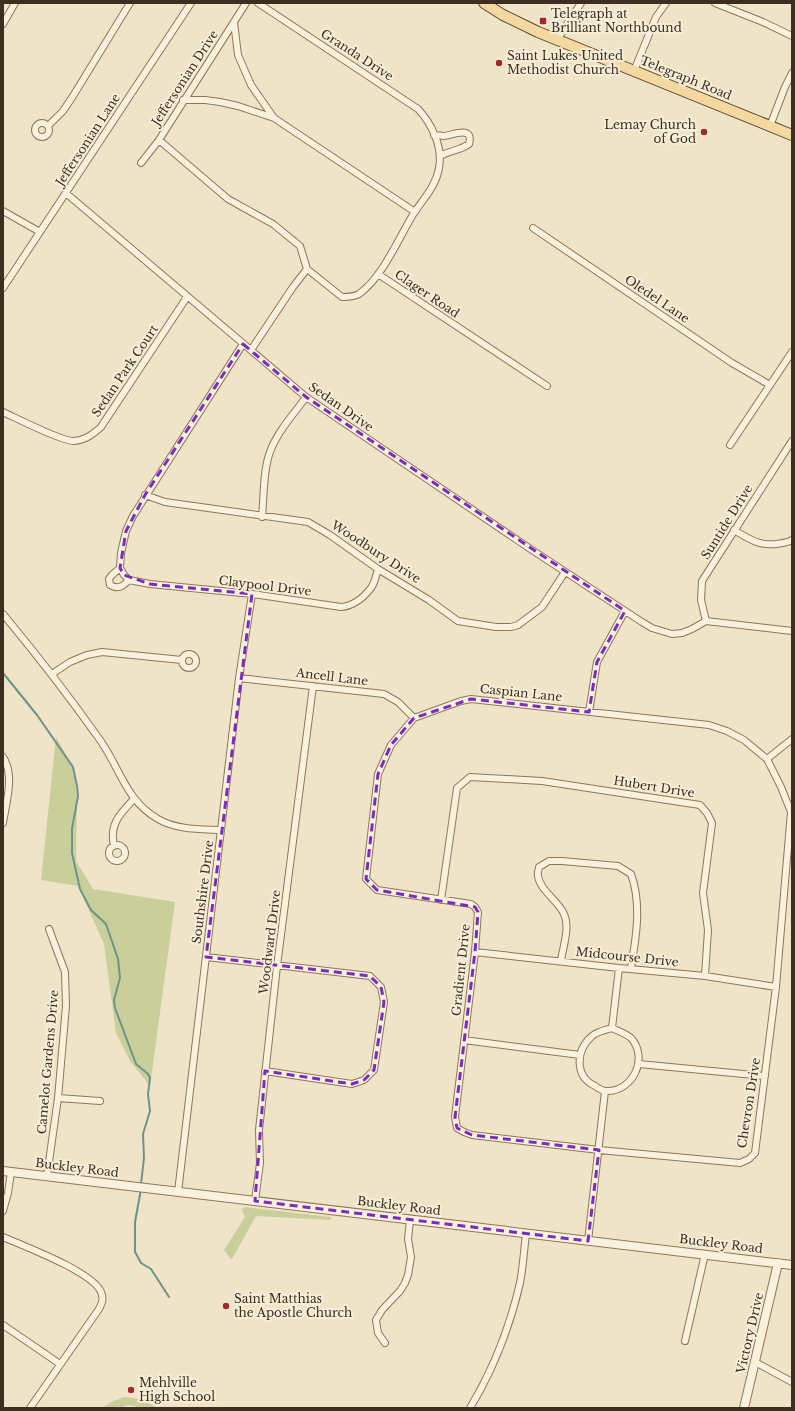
<svg xmlns="http://www.w3.org/2000/svg" width="795" height="1411" font-family="'Libre Baskerville',serif">
  <style>
    .green { fill: #c9cf9b }
    .lines { fill: none; stroke-linecap: round; stroke-linejoin: round }
    .stream { stroke: #6f938a; stroke-width: 2 }
    .minor-casing { stroke: #8d765c; stroke-width: 8 }
    .tertiary-casing { stroke: #8d765c; stroke-width: 10 }
    .primary-casing { stroke: #5b4430; stroke-width: 12 }
    .minor { stroke: #faf1dc; stroke-width: 6 }
    .tertiary { stroke: #faf1dc; stroke-width: 8 }
    .primary { stroke: #f3d9a0; stroke-width: 10 }
    .marked { fill: none; stroke: #7b2cbf; stroke-width: 3; stroke-dasharray: 8 5; stroke-linejoin: round }
    .poi-dot { fill: #9e2a2b; stroke: #f7eed8; stroke-width: 1.5 }
    .labels { text-anchor: middle; stroke-width: 4; stroke-linejoin: round; paint-order: stroke }
    .poi-label { font-size: 12px; fill: #3d2e20; stroke: #f7eed8; text-anchor: start }
    .street-label { font-size: 12px; fill: #3d2e20; stroke: #f7eed8 }
  </style>
  <rect width="100%" height="100%" fill="#f0e4c8"/>
  <path class="green" d="M56,737L74,769L77,799L76,861L93,889L175,902L150,1086L130,1061L116,1033L104,944L78,886L41,880Z
    M244,1207L331,1217V1220L256,1216L232,1259L230,1258L224,1250L245,1217L242,1210Z
    M124,1397L140,1399L158,1408H142L129,1405L117,1408H102L111,1402Z"/>
  <g class="lines">
    <path class="stream" d="M3,673L37,715L73,767L77,786L78,796L72,829V853L80,889L91,910L106,924L118,959L120,978L114,1000L115,1008L136,1064L148,1074L150,1078L148,1094L150,1111L143,1134L144,1158L141,1184
      M141,1189L135,1222V1252L141,1263L151,1269L169,1297"/>
    <g class="minor-casing">
      <path id="minor" d="M715,3L763,22L792,36
        M234,22L238,55L251,85L274,118
        M3,24L15,3
        M557,40L581,3
        M634,71L656,17L666,3
        M183,100H205L220,102L238,106L274,118L415,212
        M35 130a7 7 0 1 1 14 0a7 7 0 1 1-14 0Z
        M48,126L63,111L73,96L130,3
        M770,126L785,87L792,73
        M434,135C438,135 441,136 444,136C453,135 474,125 469,144C461,150 449,151 440,156
        M159,140L228,199L273,224L300,246L307,269L342,297C348,297 354,297 359,294C383,277 399,237 414,213C424,198 436,186 439,168C443,147 432,124 418,109L258,3
        M141,163L159,140L246,3
        M67,194L306,397L532,550L642,622L652,628L672,634L682,633L692,629L706,621L792,631
        M3,211L40,232
        M533,228L732,363L770,385
        M378,274L547,386
        M3,288L191,3
        M243,344L133,516L126,531L121,553L120,568L124,575L129,580L150,584L252,594L341,607C353,606 364,597 371,588C375,583 376,575 378,569
        M251,350L293,287L307,269
        M3,412C16,418 63,442 74,441C86,440 93,434 101,427L187,297
        M730,445L792,352
        M145,495L165,502L308,522L330,535L378,569L429,600L458,621L496,627H511L518,625L542,607L565,572
        M262,517C264,497 263,470 270,452C277,432 294,414 306,397
        M734,530C749,539 759,546 776,544C782,543 787,543 792,540
        M120,568L112,575L109,579L110,585C119,590 123,586 129,580
        M3,614C37,655 69,696 100,740C120,768 126,801 158,819C177,830 200,829 221,830
        M706,621L701,600L702,581L792,441
        M182 661a7 7 0 1 1 14 0a7 7 0 1 1-14 0Z
        M52,674L70,662L87,655L102,652L182,660
        M239,678L384,694L398,702L414,718
        M471,699L709,725L727,731L744,740L767,759L781,787L791,812L776,987L755,1153L749,1159L740,1163L599,1150L472,1135L464,1132L457,1128L455,1117L475,952L478,912L475,907L471,904L377,890L366,879L378,774L391,745L414,718L461,701Z
        M589,712L597,662L625,611
        M3,757C15,775 6,803 3,823
        M767,759L792,739
        M109 853a8 8 0 1 1 16 0a8 8 0 1 1-16 0Z
        M114,846C109,824 120,814 134,799
        M441,900L457,788L470,777L542,781L700,805L707,813L712,823L703,893L708,930L705,976
        M475,952L619,968L705,976L776,987
        M206,957L370,976L381,987L384,1002L374,1070L364,1080L352,1084L265,1071
        M561,961C563,946 571,926 563,912C557,900 540,890 538,876C537,873 539,869 539,867L549,861H562L618,866L631,874C642,904 636,938 631,968
        M612,1028C618,1031 627,1034 631,1038C649,1058 633,1092 606,1091C603,1091 598,1088 595,1086C574,1076 576,1050 592,1036C598,1031 605,1030 612,1028Z
        M612,1028L619,968
        M464,1040L580,1055
        M639,1064L765,1076
        M58,1098L100,1101
        M47,1176L58,1098L66,1006L65,972L49,929
        M178,1192L239,678L252,594
        M255,1201L260,1163L259,1130L277,966L313,686
        M3,1211L8,1193L11,1172
        M3,1237C24,1246 93,1272 101,1292C104,1299 102,1303 99,1309L30,1408
        M588,1241L605,1091
        M3,1325L60,1364
        M685,1341L705,1254
        M385,1343L378,1333L376,1320L382,1310L400,1291L405,1283L408,1275L411,1257L408,1239L410,1220
        M755,1362L792,1382
        M470,1408C493,1370 510,1326 520,1283C523,1267 524,1250 526,1234"/>
    </g>
    <g class="tertiary-casing">
      <path id="tertiary" d="M3,1171L792,1265
        M744,1408L778,1263"/>
    </g>
    <g class="primary-casing">
      <path id="primary" d="M484,3L503,15L538,32L792,135"/>
    </g>
    <use href="#minor" class="minor"/>
    <use href="#tertiary" class="tertiary"/>
    <use href="#primary" class="primary"/>
  </g>
  <path class="marked" d="M243,344L306,397L625,611L597,662L589,712L471,699L414,718L391,745L378,774L366,879L377,890L475,907L478,912L475,952L455,1117L457,1128L472,1135L599,1150L588,1241L255,1201L265,1071L352,1084L364,1080L374,1070L384,1002L381,987L370,976L206,957L252,594L150,584L124,575L120,568L126,531L145,495Z"/>
  <g class="poi-dot">
    <rect x="539" y="17" width="8" height="8" rx="2"/>
    <circle cx="499" cy="63" r="4"/>
    <circle cx="704" cy="132" r="4"/>
    <circle cx="226" cy="1306" r="4"/>
    <circle cx="131" cy="1390" r="4"/>
  </g>
  <g class="labels">
    <g class="poi-label">
      <text x="551" y="18">Telegraph at<tspan x="551" dy="14">Brilliant Northbound</tspan></text>
      <text x="507" y="60">Saint Lukes United<tspan x="507" dy="14">Methodist Church</tspan></text>
      <text x="696" y="129" text-anchor="end">Lemay Church<tspan x="696" dy="14">of God</tspan></text>
      <text x="234" y="1303">Saint Matthias<tspan x="234" dy="14">the Apostle Church</tspan></text>
      <text x="139" y="1387">Mehlville<tspan x="139" dy="14">High School</tspan></text>
    </g>
    <g class="street-label">
      <text transform="translate(357 55) rotate(33)" y="4">Granda Drive</text>
      <text transform="translate(185 78) rotate(-57)" y="4">Jeffersonian Drive</text>
      <text transform="translate(686 78) rotate(22)" y="4">Telegraph Road</text>
      <text transform="translate(88 140) rotate(-57)" y="4">Jeffersonian Lane</text>
      <text transform="translate(427 294) rotate(34)" y="4">Clager Road</text>
      <text transform="translate(657 299) rotate(34)" y="4">Oledel Lane</text>
      <text transform="translate(125 371) rotate(-56)" y="4">Sedan Park Court</text>
      <text transform="translate(341 407) rotate(35)" y="4">Sedan Drive</text>
      <text transform="translate(727 522) rotate(-58)" y="4">Suntide Drive</text>
      <text transform="translate(376 552) rotate(33)" y="4">Woodbury Drive</text>
      <text transform="translate(265 586) rotate(7)" y="4">Claypool Drive</text>
      <text transform="translate(332 677) rotate(7)" y="4">Ancell Lane</text>
      <text transform="translate(521 693) rotate(6)" y="4">Caspian Lane</text>
      <text transform="translate(654 787) rotate(9)" y="4">Hubert Drive</text>
      <text transform="translate(203 892) rotate(-83)" y="4">Southshire Drive</text>
      <text transform="translate(270 942) rotate(-83)" y="4">Woodward Drive</text>
      <text transform="translate(627 957) rotate(6)" y="4">Midcourse Drive</text>
      <text transform="translate(461 970) rotate(-84)" y="4">Gradient Drive</text>
      <text transform="translate(48 1062) rotate(-85)" y="4">Camelot Gardens Drive</text>
      <text transform="translate(749 1103) rotate(-81)" y="4">Chevron Drive</text>
      <text transform="translate(77 1168) rotate(7)" y="4">Buckley Road</text>
      <text transform="translate(399 1206) rotate(7)" y="4">Buckley Road</text>
      <text transform="translate(721 1244) rotate(7)" y="4">Buckley Road</text>
      <text transform="translate(750 1333) rotate(-77)" y="4">Victory Drive</text>
    </g>
  </g>
  <rect width="795" height="1411" fill="none" stroke="#3d2e20" stroke-width="8"/>
</svg>
